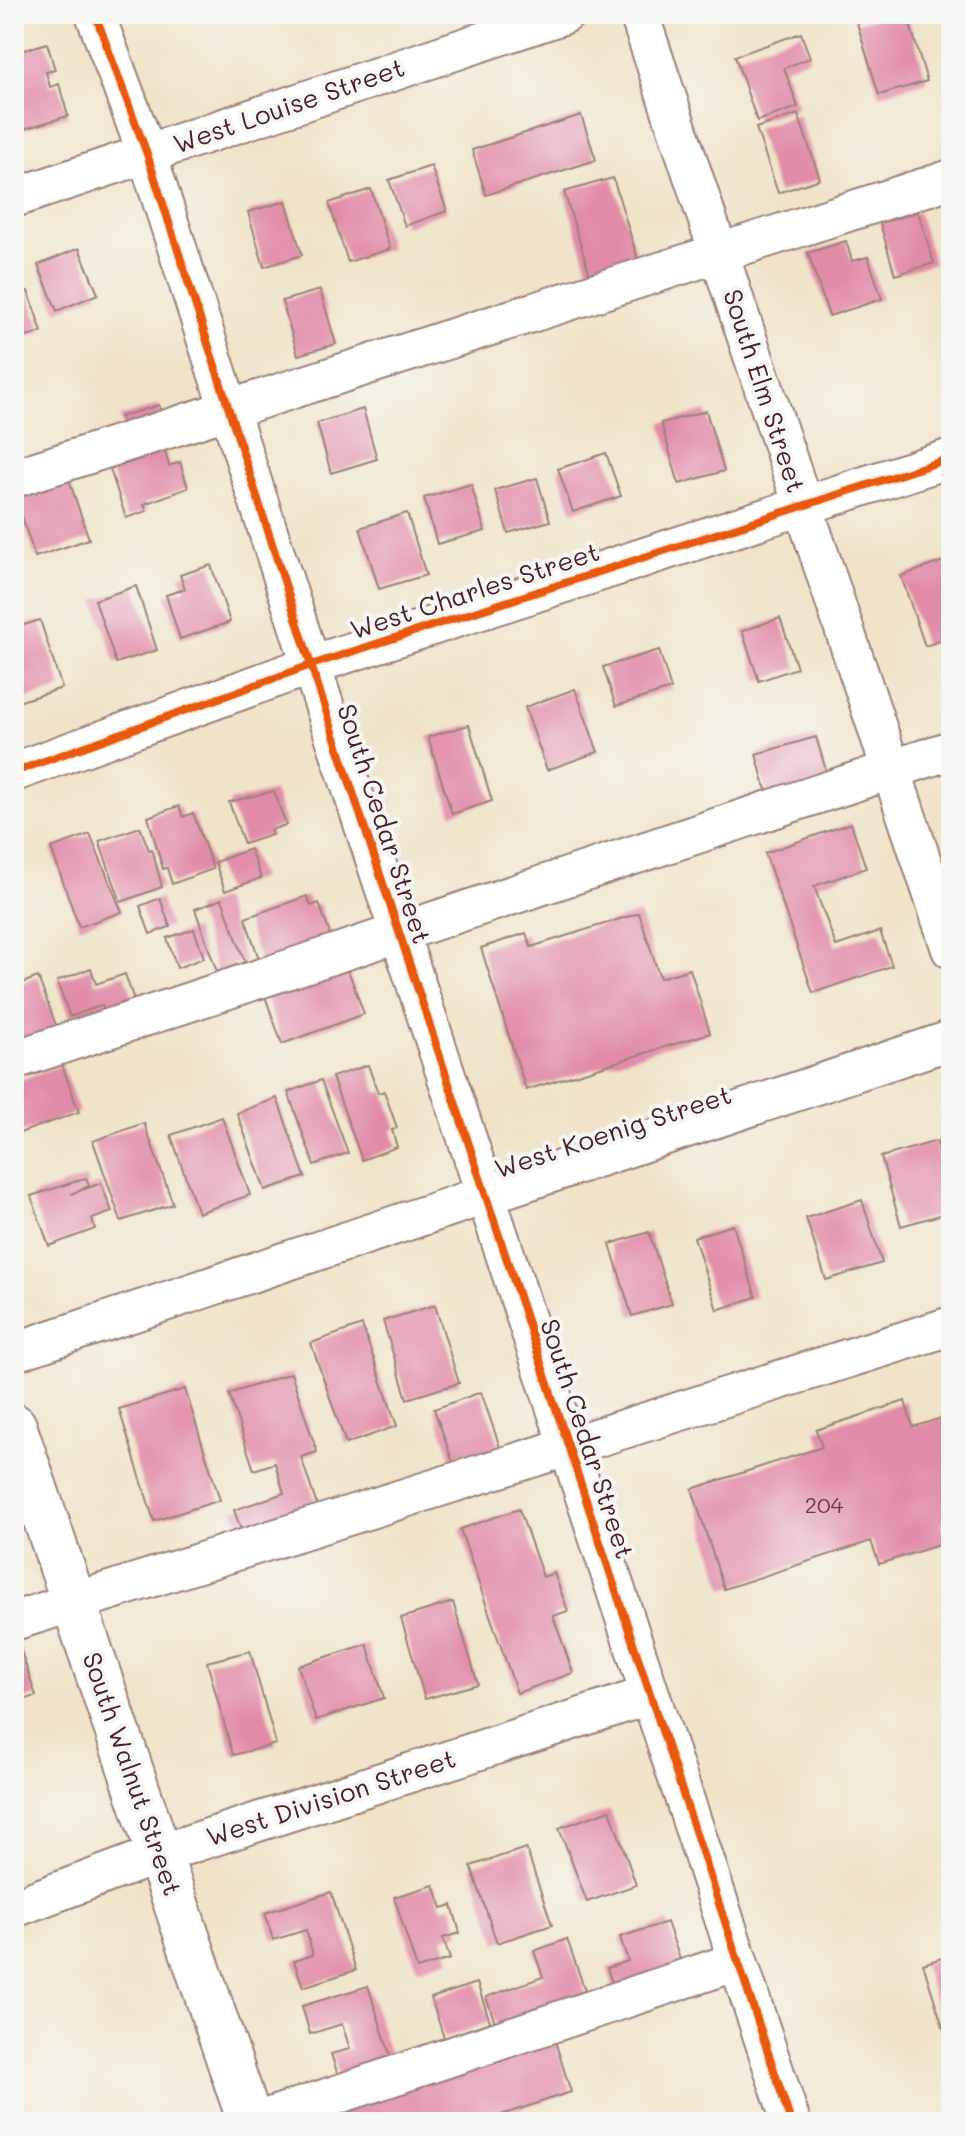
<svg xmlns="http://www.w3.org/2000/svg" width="965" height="2136" font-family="Mali,sans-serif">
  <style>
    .building { fill: #e18ba8 }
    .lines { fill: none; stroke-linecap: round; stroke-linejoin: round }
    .minor-casing { stroke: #9d817a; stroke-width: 42 }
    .major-casing { stroke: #9d817a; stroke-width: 48 }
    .minor { stroke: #fff; stroke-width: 38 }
    .major { stroke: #fff; stroke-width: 44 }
    .cycleway-casing { stroke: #f6f6f2; stroke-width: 13 }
    .cycleway { stroke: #e8590c; stroke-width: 8 }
    .labels { text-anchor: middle; stroke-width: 8; stroke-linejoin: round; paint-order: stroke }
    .number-label { font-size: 22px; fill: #703a4a }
    .street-label { font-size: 26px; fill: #4a1f2b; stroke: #f6f6f2 }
  </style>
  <rect width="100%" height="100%" fill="#f6f6f2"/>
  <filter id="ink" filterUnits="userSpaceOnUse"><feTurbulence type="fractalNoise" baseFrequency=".0125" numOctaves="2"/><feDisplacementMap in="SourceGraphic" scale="16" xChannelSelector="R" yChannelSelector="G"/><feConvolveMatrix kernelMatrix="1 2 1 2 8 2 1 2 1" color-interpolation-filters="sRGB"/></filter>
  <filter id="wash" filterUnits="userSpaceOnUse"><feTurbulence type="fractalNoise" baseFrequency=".006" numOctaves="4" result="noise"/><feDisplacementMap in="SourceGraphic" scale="32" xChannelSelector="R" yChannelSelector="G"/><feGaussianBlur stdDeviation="1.8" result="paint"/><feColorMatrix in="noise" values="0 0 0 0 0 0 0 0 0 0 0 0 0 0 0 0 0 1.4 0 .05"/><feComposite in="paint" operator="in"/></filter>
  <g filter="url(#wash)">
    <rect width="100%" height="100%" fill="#f0e3c9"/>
    <g id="blocks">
      <path class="building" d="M889,14H907L927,81L879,95L857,23Z
        M801,33L810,58L784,68L798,107L757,121L735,56Z
        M47,43L55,70L46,72L50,87L59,84L68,116L14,132V53Z
        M798,114L820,179L778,193L756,128Z
        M581,115L596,160L486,195L472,150Z
        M431,166L447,211L405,226L389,180Z
        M613,178L639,263L591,278L564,192Z
        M371,189L390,249L348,262L329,203Z
        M286,201L302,255L264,267L248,212Z
        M918,212L934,263L895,275L880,223Z
        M846,241L852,261L868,257L882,299L829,316L808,253Z
        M79,248L98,294L57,311L38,265Z
        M320,290L336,344L298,355L282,301Z
        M28,291L42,332L14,341V296Z
        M159,405L164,420L125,432L120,417Z
        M363,409L377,459L331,473L317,423Z
        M706,411L724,471L679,484L661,423Z
        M165,451L169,466L180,462L188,488L144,504L147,511L126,518L110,469Z
        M606,453L621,496L573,512L558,469Z
        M537,478L550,521L508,533L495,490Z
        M69,480L89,539L35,557L16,498Z
        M471,484L485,531L437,544L424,498Z
        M407,513L426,575L379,589L360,528Z
        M944,561L951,581V637L925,646L901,576Z
        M211,565L230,622L180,639L166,595L185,589L180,575Z
        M136,586L157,650L116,663L95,600Z
        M780,618L797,668L759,681L742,631Z
        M40,620L62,688L18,702L14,692V628Z
        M659,650L671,689L616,706L603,667Z
        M575,689L598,752L547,770L525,707Z
        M469,725L492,801L452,814L428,737Z
        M816,737L829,780L768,797L756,754Z
        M274,791L286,825L270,830L272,835L244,844L229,802Z
        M179,806L183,817L193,813L213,869L172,884L167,868L163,869L148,817Z
        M851,823L866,868L814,886L836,946L880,931L892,966L813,993L765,853Z
        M140,827L149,850L152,849L162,887L121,902L99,841Z
        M90,834L122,912L79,927L51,848Z
        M250,849L261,878L225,891L215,862Z
        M307,896L311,906L319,903L331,937L260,962L245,918Z
        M160,898L170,927L150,934L140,906Z
        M222,899L245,962L217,972L195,909Z
        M639,913L660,978L690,969L710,1033L526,1090L481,948L526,933L531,947Z
        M194,929L204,958L177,968L167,938Z
        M347,967L364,1014L282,1044L265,996Z
        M91,968L96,984L125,974L137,1009L107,1020L102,1005L70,1017L57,981Z
        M38,977L60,1036L14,1052V986Z
        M62,1065L79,1112L14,1135V1082Z
        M368,1065L378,1093L384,1091L397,1128L392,1130L397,1147L362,1160L332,1077Z
        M321,1080L348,1153L314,1165L288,1092Z
        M277,1098L305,1177L265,1190L237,1113Z
        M222,1117L250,1195L198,1213L171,1135Z
        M144,1123L173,1204L121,1221L93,1141Z
        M937,1141L951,1191V1212L901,1226L881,1157Z
        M86,1178L89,1186L71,1194L101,1183L112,1212L92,1219L95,1229L49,1246L31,1196Z
        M862,1200L882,1263L826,1280L806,1218Z
        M733,1225L756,1297L717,1310L694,1237Z
        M649,1232L672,1304L632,1316L610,1244Z
        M435,1305L459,1383L407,1399L383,1321Z
        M362,1325L397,1426L346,1444L311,1343Z
        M291,1373L317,1452L301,1457L319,1512L244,1538L234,1510L284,1493L275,1463L254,1470L229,1394Z
        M185,1389L220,1500L154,1521L119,1409Z
        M481,1392L503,1456L456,1471L434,1409Z
        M905,1401L913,1427L951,1415V1521L942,1524L948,1542L879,1564L871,1541L724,1589L692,1489L822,1447L816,1430Z
        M519,1509L543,1577L554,1573L568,1611L553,1616L573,1673L517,1693L460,1529Z
        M453,1602L478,1684L425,1699L401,1618Z
        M367,1644L384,1698L316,1720L298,1666Z
        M19,1645L36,1696L14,1703V1647Z
        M250,1651L276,1744L233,1755L207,1662Z
        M610,1810L636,1885L587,1902L559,1828Z
        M526,1848L552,1925L497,1943L471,1866Z
        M434,1885L442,1908L452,1905L460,1933L443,1938L450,1959L417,1969L394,1897Z
        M331,1892L356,1970L303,1987L294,1961L313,1955L306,1930L273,1940L265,1913Z
        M667,1922L683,1968L614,1990L607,1968L628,1961L620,1937Z
        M567,1939L587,1996L497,2028L486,1997L543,1977L534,1951Z
        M951,1955V2049H950L923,1964Z
        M477,1983L490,2022L444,2038L431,1998Z
        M368,1986L393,2064L340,2081L331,2054L350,2049L342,2024L310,2034L302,2006Z
        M555,2041L571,2092L480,2122H337L334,2113Z"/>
    </g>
  </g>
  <g filter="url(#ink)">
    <use href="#blocks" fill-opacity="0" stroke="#9d817a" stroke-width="2"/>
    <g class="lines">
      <g class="minor-casing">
        <path id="minor" d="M95,14L147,154L311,665L791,2122
          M639,14L951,949
          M14,198L565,14
          M14,478L951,179
          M14,772L311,665L951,458
          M14,1060L951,750
          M14,1352L951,1040
          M14,1621L951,1326
          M14,1908L159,1854L650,1695
          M255,2122L738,1961"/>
      </g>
      <g class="major-casing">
        <path id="major" d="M14,1426L250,2122"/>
      </g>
      <use href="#minor" class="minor"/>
      <use href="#major" class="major"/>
      <g class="cycleway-casing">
        <path id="cycleway" d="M95,14L147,154L311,665L791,2122
          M14,772L311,665L951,458"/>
      </g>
      <use href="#cycleway" class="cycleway"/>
    </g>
  </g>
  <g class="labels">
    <g class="number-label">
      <text x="824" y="1513">204</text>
    </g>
    <g class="street-label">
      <text transform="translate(289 106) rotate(-19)" y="9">West Louise Street</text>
      <text transform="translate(764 391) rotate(72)" y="9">South Elm Street</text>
      <text transform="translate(475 591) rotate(-18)" y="9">West Charles Street</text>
      <text transform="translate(384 824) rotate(72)" y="9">South Cedar Street</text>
      <text transform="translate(613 1132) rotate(-18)" y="9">West Koenig Street</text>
      <text transform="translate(587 1439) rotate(72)" y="9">South Cedar Street</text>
      <text transform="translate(132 1774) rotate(71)" y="9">South Walnut Street</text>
      <text transform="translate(331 1798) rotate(-18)" y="9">West Division Street</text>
    </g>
  </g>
  <rect width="965" height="2136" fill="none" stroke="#f6f6f2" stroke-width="48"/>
</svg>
